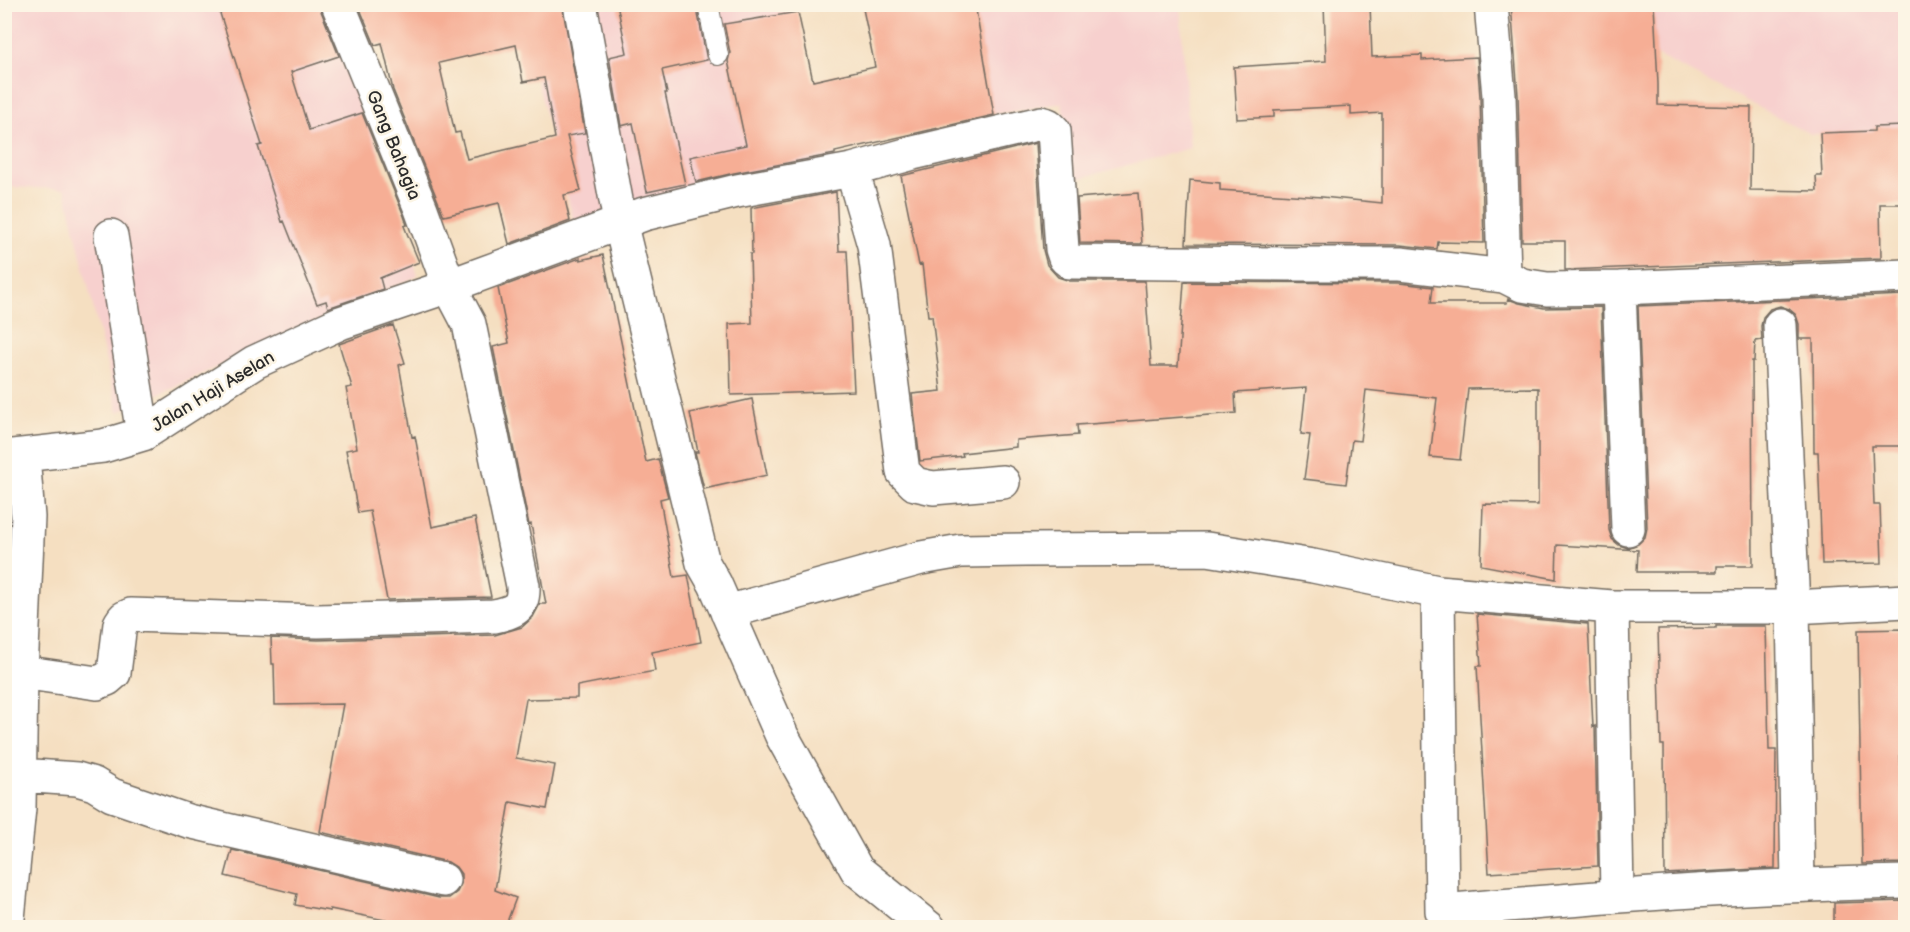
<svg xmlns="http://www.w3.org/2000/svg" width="1910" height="932" font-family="'Balsamiq Sans',sans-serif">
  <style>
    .built { fill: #f7d0ce }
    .building { fill: #f6ae95; fill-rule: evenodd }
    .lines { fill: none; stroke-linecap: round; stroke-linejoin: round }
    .service-casing { stroke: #726a60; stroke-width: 22 }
    .minor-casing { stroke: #726a60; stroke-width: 36 }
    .service { stroke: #fff; stroke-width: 20 }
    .minor { stroke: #fff; stroke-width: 33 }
    .labels { text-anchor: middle; stroke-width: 5; stroke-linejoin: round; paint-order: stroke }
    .street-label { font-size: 18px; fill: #2b2b2b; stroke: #fcf5e5 }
  </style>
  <rect width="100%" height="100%" fill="#fcf5e5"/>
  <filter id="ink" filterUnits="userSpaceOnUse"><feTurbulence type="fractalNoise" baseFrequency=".0167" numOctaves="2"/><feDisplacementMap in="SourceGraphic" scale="12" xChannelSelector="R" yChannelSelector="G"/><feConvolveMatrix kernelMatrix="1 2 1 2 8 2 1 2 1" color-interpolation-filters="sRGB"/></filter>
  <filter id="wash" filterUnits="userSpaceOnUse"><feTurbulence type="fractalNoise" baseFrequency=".008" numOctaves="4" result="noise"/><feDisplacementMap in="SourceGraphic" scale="24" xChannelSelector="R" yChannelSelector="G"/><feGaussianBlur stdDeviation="1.35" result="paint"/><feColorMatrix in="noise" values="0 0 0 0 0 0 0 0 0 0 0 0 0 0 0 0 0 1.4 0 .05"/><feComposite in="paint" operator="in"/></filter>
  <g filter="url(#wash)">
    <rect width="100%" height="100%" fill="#f5dfc1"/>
    <path class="built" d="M5,5H332L418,276L118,412L65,189L5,187Z
      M517,5H790L836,160L578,238Z
      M890,5H1180L1190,148L1070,181L1062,103L979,117Z
      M1608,5H1905V135L1811,134L1615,34Z"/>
    <g id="blocks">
      <path class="building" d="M217,4H320L321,11L339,56L291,72L309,130L362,113L404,216L407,225L404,226L419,262L380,278L383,289L328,308L326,301L317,304L284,221L282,222L258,146L262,145Z
        M358,4H562L585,133L567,136L581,191L564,195L570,221L509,244L499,203L444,216L393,90L382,43L375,45ZM516,45L523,82L544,78L555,138L467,159L460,132L455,133L439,63Z
        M617,4H696L707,60L662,70L667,93H665L685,184L647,192L633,123L621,126L609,57L627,53Z
        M862,4H975L994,115L835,152V154L734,173L696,182L690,157L746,145L728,61L730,53L724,24L798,12L813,81L875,67Z
        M1324,4H1370L1372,57L1422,55V60L1477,57L1480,97L1484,243L1438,242L1437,249L1400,245L1186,244L1190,180L1220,183V190L1322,197L1382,203V113L1351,115V106L1274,110V117L1237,119L1234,67L1326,61Z
        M1511,4H1654L1658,84V105L1751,107L1750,190L1817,191L1816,176H1822L1820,133L1874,131V127L1905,126V204H1880L1881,258L1565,270V241H1522L1518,95Z
        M1036,143L1043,250L1047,265L1058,277L1070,281H1145L1151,366H1178L1184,282L1399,283L1433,287L1431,303H1507L1508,299L1519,303L1544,308L1601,307L1609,530L1612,539L1619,545L1628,548L1638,544L1645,537L1647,528L1638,306L1905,295V446H1872L1874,505H1880L1882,563L1822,564L1818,452H1814L1813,339H1799V324L1796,315L1789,309L1780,306L1770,309L1763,317L1761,326L1762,340L1755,341L1754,361H1752L1753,566H1717V572H1637L1638,550L1557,545L1556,579L1481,565L1483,504L1538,505V388L1468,389L1460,460L1430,457L1437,398L1366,390L1360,441L1352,440L1346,484L1304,479L1310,435L1301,434L1306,388L1235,393L1236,413L1077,425L1078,435L1016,440V447L962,453L963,456L920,461L912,394L941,391L932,316H928L922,264L919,265L901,176Z
        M836,192L839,251H847L854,391L731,395L729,324L752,323L750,254H752L751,208Z
        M1138,193L1142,244L1080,243L1077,198Z
        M603,255L646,462L658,459L668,497L660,499L674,577L688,575L701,642L652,652L655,671L577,686V698L526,699L516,758L555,765L547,809L510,802L495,890L516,898L505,927H388L390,921L330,909V911L295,905L297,894L225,876L232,850L439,898H449L457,892L461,884V874L456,867L448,862L320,832L343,704L275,705L274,664H272L271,638L318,640L495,635L522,627L533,617L540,604H546L531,524L529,525L493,347L509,343L498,288L580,258V260Z
        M393,325L405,363L399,365L412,437L415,436L432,527L475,518L491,597L387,600L370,511L358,513L346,450L357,448L346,388L352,387L339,344Z
        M752,399L767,475L704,489L695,452H698L690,413Z
        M1477,614L1588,624L1593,727L1595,726L1598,866L1489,873L1477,666H1481Z
        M1716,626H1766L1769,750H1776L1775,868L1665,874L1664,745H1661L1658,629L1716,628Z
        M1905,629V748L1900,749L1905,863L1862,864L1858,630Z
        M1905,901V927H1834V903Z"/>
    </g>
  </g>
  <g filter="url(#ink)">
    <use href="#blocks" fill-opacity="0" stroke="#726a60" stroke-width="1.5"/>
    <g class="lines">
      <g class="service-casing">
        <path id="service" d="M708,4L718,55"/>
      </g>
      <g class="minor-casing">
        <path id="minor" d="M580,4L620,222L703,563L715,584L782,736L857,870L929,928
          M1491,4L1499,96L1504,276L1522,285L1547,289L1619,288L1906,276
          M852,170L874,245L903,472L915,484L933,488L1003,482
          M111,236L143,434
          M1619,288L1628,529
          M1780,325L1793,607L1798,884
          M4,457L103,446L143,434L255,362L340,323L449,286L644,214L737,191L852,170L913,153L1041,123L1048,125L1054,131L1062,249L1065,258L1070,262L1288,264H1400L1504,276
          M1438,592L1442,911C1596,897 1750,885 1906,882
          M1612,607L1617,895
          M727,612L921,558L961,551L1026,550L1207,549L1313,566L1438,592L1612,607H1793L1906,601
          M21,672L97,683L107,679L114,673L120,624L124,618L131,615L318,621L494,616C513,612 524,609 523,586L469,324L449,286L421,209L338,4
          M20,775L77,779L94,784L112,795L188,821L443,880
          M7,928L19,808L21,672L28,517L23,456"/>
      </g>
      <use href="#service" class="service"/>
      <use href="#minor" class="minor"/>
    </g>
  </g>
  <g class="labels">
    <g class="street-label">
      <text transform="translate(394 145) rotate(68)" y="6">Gang Bahagia</text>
      <text transform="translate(213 391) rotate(-31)" y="6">Jalan Haji Aselan</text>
    </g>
  </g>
  <rect width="1910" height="932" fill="none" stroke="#fcf5e5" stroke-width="24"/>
</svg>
